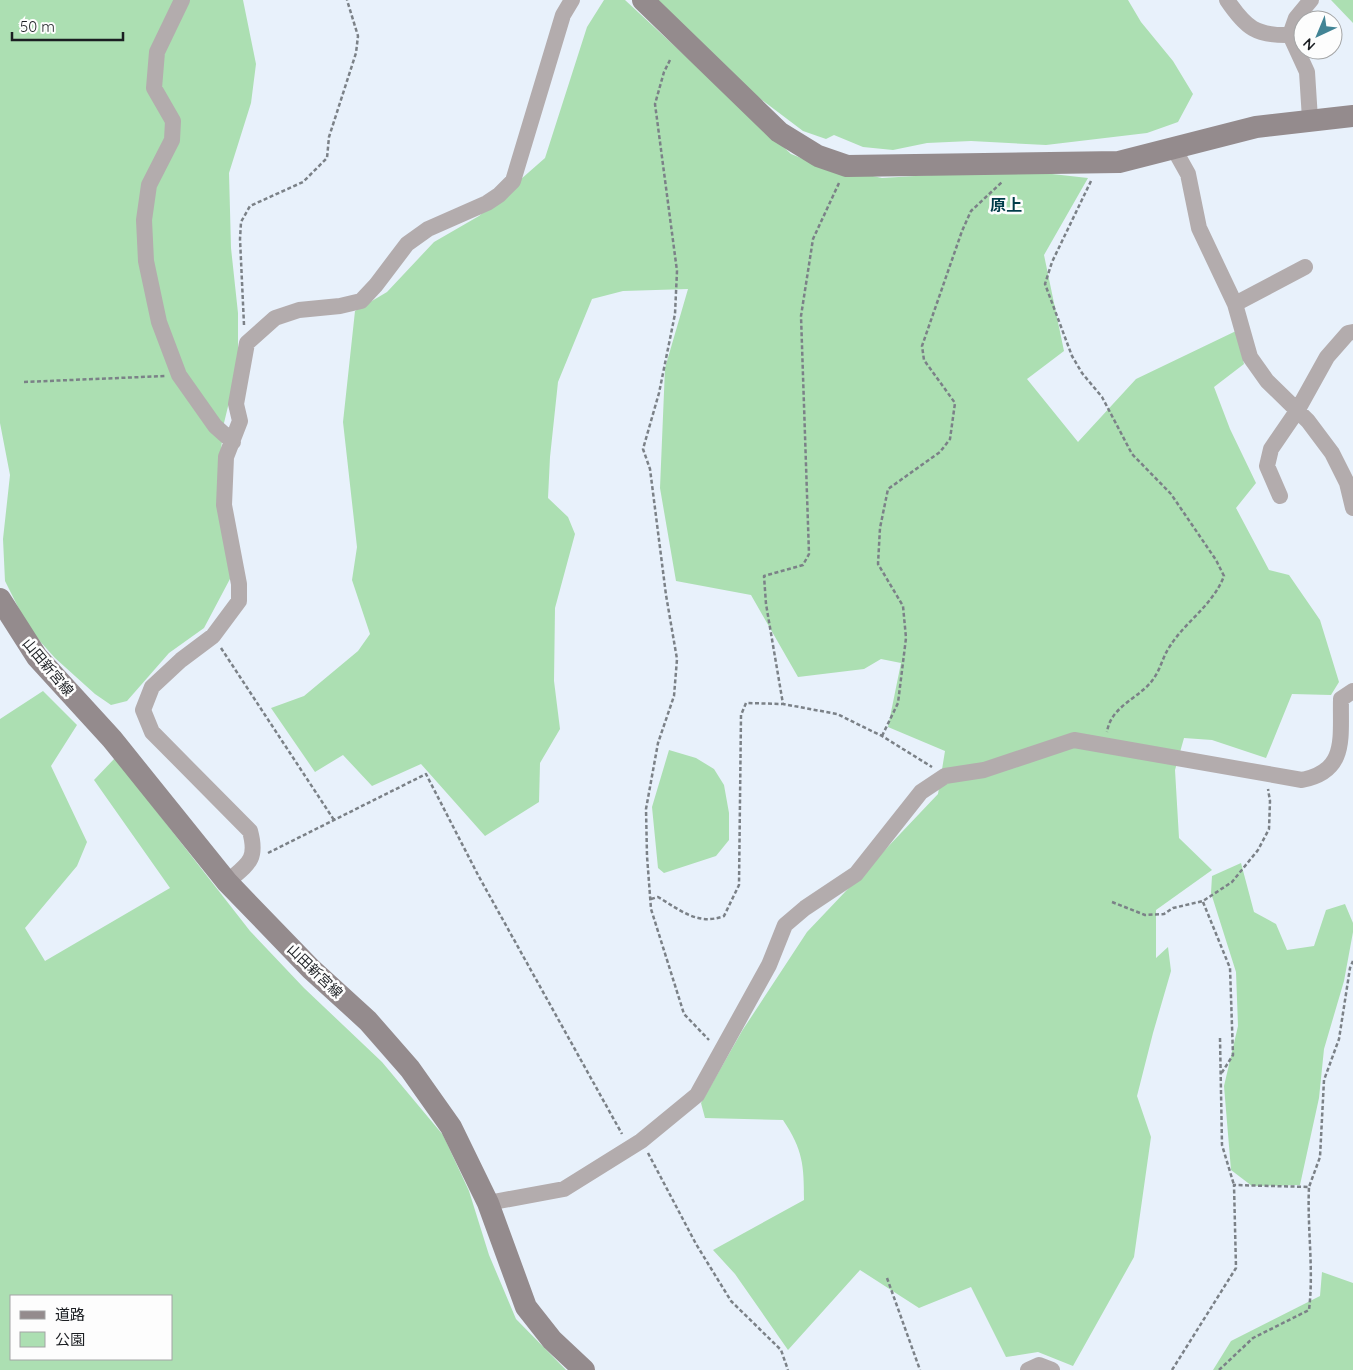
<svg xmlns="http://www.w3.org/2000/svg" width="1353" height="1370" font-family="Quicksand,'Noto Sans JP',sans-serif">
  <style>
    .green { fill: #acdfb2; fill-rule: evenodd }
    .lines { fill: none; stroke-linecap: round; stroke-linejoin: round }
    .path { stroke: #7b8187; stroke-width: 2.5; stroke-dasharray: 4 2.5; stroke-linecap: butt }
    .street { stroke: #b3acad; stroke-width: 16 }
    .secondary { stroke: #948b8d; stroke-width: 22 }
    .labels { text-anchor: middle; stroke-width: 5; stroke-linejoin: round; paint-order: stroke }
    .street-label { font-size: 14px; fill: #1b1e22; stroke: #fdfdfd }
    .quarter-label { font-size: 16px; font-weight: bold; fill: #003c49; stroke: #fdfdfd }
  </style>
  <rect width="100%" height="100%" fill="#e8f1fb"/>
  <path class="green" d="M0,0H243L256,64L251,103L229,173L231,248L238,313V365L224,423L218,477L231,577L204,628L169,653L127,701L111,705L95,694L55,658L29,629L5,581L3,539L10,475L0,423Z
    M604,0H625L791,154L816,164L882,178L1015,170L1088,178L1044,255L1064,351L1027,379L1078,442L1136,379L1236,331L1244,364L1214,387L1230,429L1256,483L1236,508L1269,570L1289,575L1320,620L1339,682L1331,695L1292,694L1266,758L1212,740L1184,738L1175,770L1179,838L1212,870L1156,910V958L1168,947L1171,971L1153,1033L1137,1096L1151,1137L1134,1257L1073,1366L1038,1352L1006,1357L971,1287L919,1308L860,1270L788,1350L735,1274L713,1250L804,1200C804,1165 803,1150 783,1120L705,1118L701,1103L742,1031L807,932L938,794L945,751L888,727L901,663L881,659L864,669L798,677L751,595L676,581L660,488L665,368L688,289L623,291L592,299L558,382L550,457L548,498L568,517L575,534L555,608L554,681L560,729L540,763L539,802L485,836L421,764L372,786L343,755L315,772L271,708L304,696L358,651L370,634L352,580L357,547L343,422L355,311L387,292L434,242L479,216L545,158L587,27Z
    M657,0H1128L1141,22L1173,61L1193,94L1178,122L1147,133L1046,145L971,141L927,143L893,150L863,147L834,135L826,139L803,131L754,94Z
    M1331,0H1353V23Z
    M43,691L77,725L51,766L87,842L77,866L25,928L45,961L170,888L94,780L115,758L250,931L304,988L382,1062L443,1135L469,1191L489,1255L516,1319L566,1370H0V719ZM11,1296H171V1359H11Z
    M669,750L696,758L714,769L724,785L729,813V840L716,856L664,873L658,868L652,807Z
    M1241,863L1254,912L1276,924L1287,950L1314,946L1326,910L1345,904L1353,923V932L1344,981L1324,1049L1319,1098L1300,1185L1252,1186L1231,1170L1224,1086L1238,1026L1236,972L1211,893L1212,876Z
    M1322,1272L1353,1283V1370H1213L1231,1341L1320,1296Z"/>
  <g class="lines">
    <path class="path" d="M670,60L664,72L655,104L677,271L675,314L659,393L643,449L650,469L666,595L677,659L674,696L658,743L646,809L647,856L651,909L684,1014L709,1040
      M1091,181L1052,262L1045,284L1072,356L1082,373L1102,397L1132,454L1171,494L1216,560L1224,576C1213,605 1186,621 1170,646C1163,656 1161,668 1154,678C1141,698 1111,705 1107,732
      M839,183L813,239L801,316L809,554L803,565L764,576L766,604L783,704L837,714L882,736L932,767
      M244,325L240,239L241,222L250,206L303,182L327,158L329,137L356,53L358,36L347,0
      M24,382L165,376
      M221,648L334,820
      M882,736L898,703L906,638L903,606L878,564L880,528L888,489L940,452L950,439L955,403L924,360L922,346L962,231L971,211L1002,182
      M268,853L426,774L478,875L622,1134
      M651,899L658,897C680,910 698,926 724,916L739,885L741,715L746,703L782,704
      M1112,902L1145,915L1164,914L1173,908L1203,901L1232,882L1258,850L1269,829L1270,801L1268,789
      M1203,902L1230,968L1233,1055L1221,1074
      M1220,1038L1222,1145L1234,1185
      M648,1153L696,1244L731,1301L781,1350L788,1370
      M887,1278L920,1370
      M1172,1370L1236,1268L1234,1185L1309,1187L1320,1157L1324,1080L1339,1039L1350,968L1353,961
      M1219,1370L1253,1338L1309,1310C1314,1269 1307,1228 1309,1187"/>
    <path class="street" d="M182,0L157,52L154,88L173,121L172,140L149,185L144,220L146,261L159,322L179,375L215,426L233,442
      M1227,0C1246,28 1256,36 1290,35L1307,72L1310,119
      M1290,35L1296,18L1311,0
      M1174,149L1188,174L1199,228L1235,304L1250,357L1267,381L1308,421L1332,453L1347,483L1353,508
      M1235,304L1305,267
      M1280,496L1267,466L1271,449L1297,411L1327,357L1348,333L1353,332
      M227,882C248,864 258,860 250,831L152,732L143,710L152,687L181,660L213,636L239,601V584L224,505L226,457L240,421L236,404L247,343L275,318L299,310L340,306L361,301L376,285L407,244L428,229L487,203L499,195L513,181L563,15L572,0
      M488,1203L564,1189L641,1141L697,1095L769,965L785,925L805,908L856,874L921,792L945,776L984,770L1074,740L1302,780C1348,771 1340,737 1341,699L1353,691
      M1028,1370L1039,1365L1052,1370"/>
    <path class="secondary" d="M643,0L779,132L818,156L847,166L1119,162L1256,127L1353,116
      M0,599L37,657L112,739L227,882L311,969L368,1021L410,1069L451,1127L488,1203L526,1307L552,1340L584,1370"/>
  </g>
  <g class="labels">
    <g class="street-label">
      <text transform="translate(48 667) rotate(50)" y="5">山田新宮線</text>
      <text transform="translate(315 971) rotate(44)" y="5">山田新宮線</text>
    </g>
    <g class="quarter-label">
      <text x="1006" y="211">原上</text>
    </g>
  </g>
  <rect x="10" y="1295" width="162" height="65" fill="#fdfdfd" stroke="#a3a4a5"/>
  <rect x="20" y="1311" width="25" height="8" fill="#948b8d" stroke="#a3a4a5"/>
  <text x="55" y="1320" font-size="15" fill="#1b1e22">道路</text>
  <rect x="20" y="1332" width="25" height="15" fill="#acdfb2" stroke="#a3a4a5"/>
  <text x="55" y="1345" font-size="15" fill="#1b1e22">公園</text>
  <g transform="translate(1318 35) rotate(224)"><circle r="24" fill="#fdfdfd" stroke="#a3a4a5"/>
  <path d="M0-4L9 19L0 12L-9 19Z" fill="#428495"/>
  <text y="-8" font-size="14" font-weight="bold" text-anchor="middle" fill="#1b1e22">N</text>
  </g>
  <path d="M12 32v8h111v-8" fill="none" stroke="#1b1e22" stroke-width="2.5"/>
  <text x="20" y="32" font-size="15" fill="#1b1e22" stroke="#fdfdfd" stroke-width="4" paint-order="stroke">50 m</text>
</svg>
